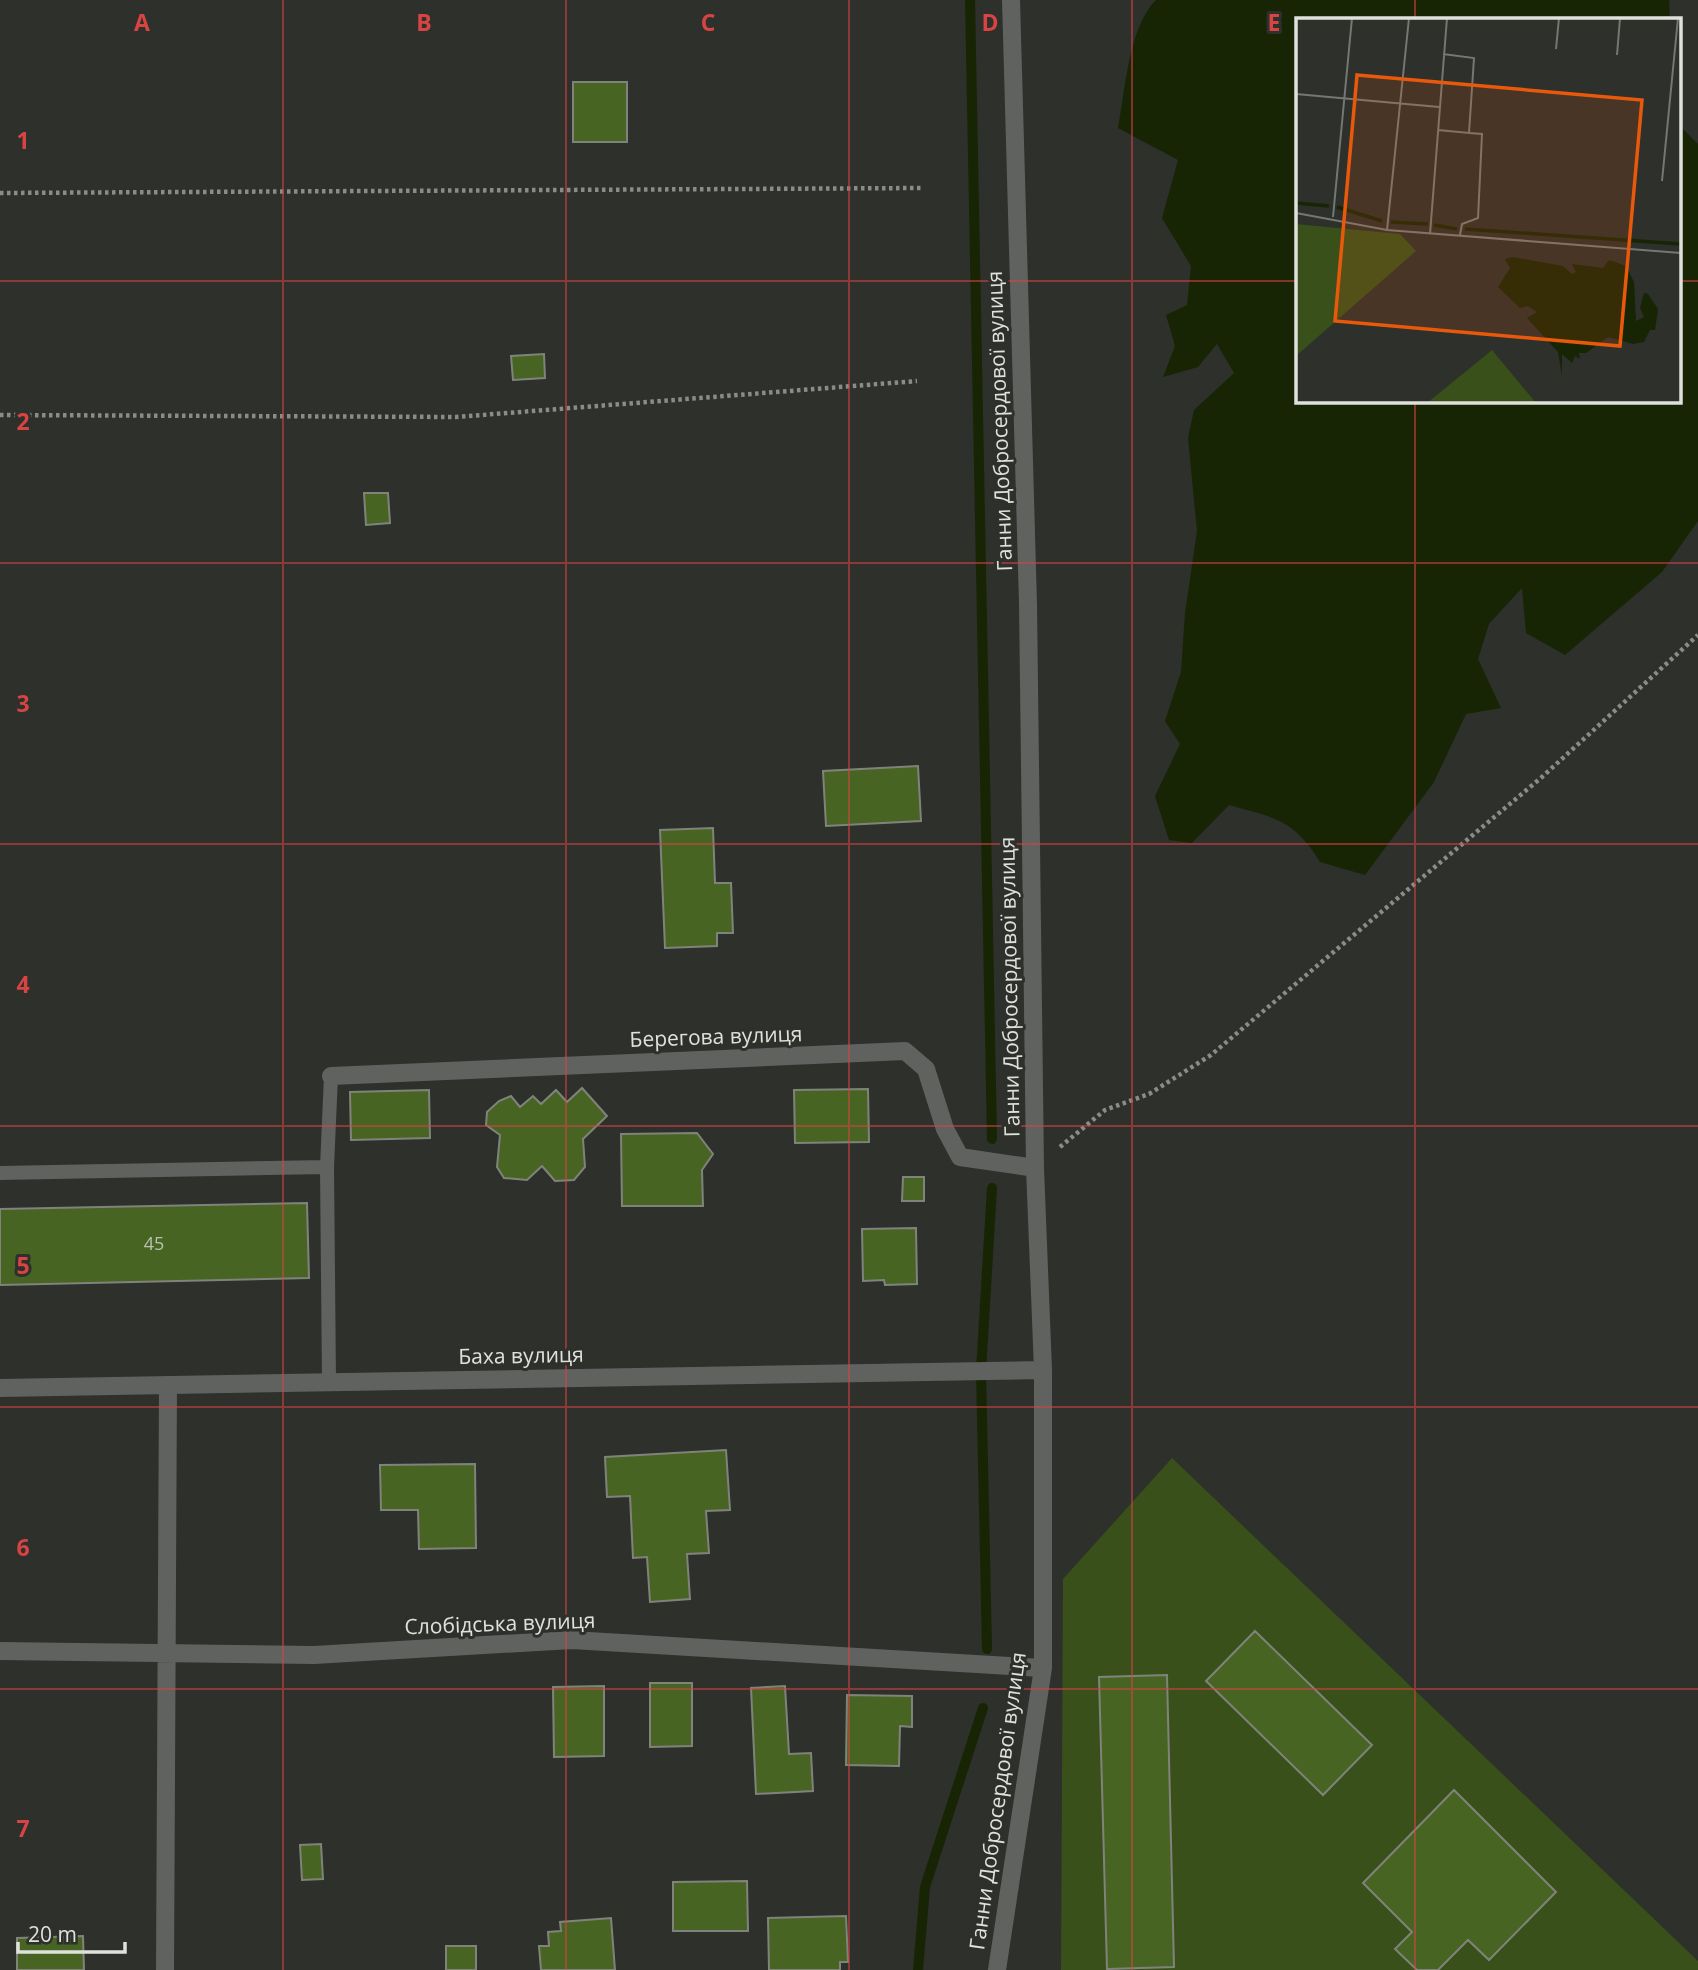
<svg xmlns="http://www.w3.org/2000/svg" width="1698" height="1970" font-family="'Open Sans',sans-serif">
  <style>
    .green { fill: #39501a }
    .water { fill: #172504 }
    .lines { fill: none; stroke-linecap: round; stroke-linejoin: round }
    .stream { stroke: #172504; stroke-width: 10 }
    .building { fill: #486423; stroke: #80837c; stroke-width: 2 }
    .path { stroke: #898c87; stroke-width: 4.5; stroke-dasharray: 3.5 3.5; stroke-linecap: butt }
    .lane { stroke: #60625f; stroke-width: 14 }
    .street { stroke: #60625f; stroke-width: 18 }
    .grid { fill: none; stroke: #d74443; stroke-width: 2; stroke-opacity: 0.55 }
    .labels { text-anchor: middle; stroke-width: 6; stroke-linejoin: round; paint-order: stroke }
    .number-label { font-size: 18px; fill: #b9c2ae }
    .street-label { font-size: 21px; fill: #dfe1dd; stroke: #2d302b }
    .inset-river { fill: none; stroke: #172504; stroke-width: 3.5 }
    .inset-road { fill: none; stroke: #747772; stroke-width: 2 }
    .view { fill: #e8590c; fill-opacity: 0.15; stroke: #e8590c; stroke-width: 3.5 }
    .inset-edge { fill: none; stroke: #dfe1dd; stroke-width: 3.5 }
    .grid-label { font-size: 23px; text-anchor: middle; font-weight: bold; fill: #d74443; stroke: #2d302b; stroke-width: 6; stroke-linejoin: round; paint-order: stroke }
  </style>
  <rect width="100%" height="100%" fill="#2d302b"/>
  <path class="green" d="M1172,1458L1698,1961V1970H1061L1063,1579Z"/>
  <path class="water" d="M1156,0H1669L1670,19H1297V401H1679V125L1698,144V521L1662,572L1565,655L1526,633L1522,588L1489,624L1478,659L1501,708L1466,714L1434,782L1365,875L1320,862C1294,819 1275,818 1229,805L1192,843L1169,840L1155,796L1180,744L1165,721L1181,672L1185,613L1197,531L1188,438L1194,410L1234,373L1217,344L1198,367L1163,377L1175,346L1166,315L1187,305L1191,266L1162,218L1178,160L1118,128C1125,91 1129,26 1156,0Z"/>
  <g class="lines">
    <path class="stream" d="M970,0L992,1139
      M987,1649L981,1371L992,1188
      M918,1970L925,1887L983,1708"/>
  </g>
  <path class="building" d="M573,82H627V142H573Z
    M544,354L545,378L513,380L511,356Z
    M364,493H388L390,523L366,525Z
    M918,766L921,821L826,826L823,771Z
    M713,828L715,883H731L733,933H717V946L665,948L660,830Z
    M582,1088L607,1116L583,1139L585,1167L574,1180L555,1181L542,1166L527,1180L504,1178L497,1167L500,1135L486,1125L487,1112L499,1101L511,1096L520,1107L533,1096L541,1104L556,1090L567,1102Z
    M868,1089L869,1142L795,1143L794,1090Z
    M429,1090L430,1138L351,1140L350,1092Z
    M697,1133L713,1154L702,1170L703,1206H622L621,1134Z
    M903,1177H924V1201H902Z
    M307,1203L309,1278L0,1285V1209Z
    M916,1228L917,1284L885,1285L884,1280L863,1281L862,1229Z
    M726,1450L730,1510L706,1511L709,1553L687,1554L690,1599L650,1602L647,1557L633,1558L630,1496L607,1497L605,1457Z
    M475,1464L476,1548L419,1549L418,1510H381L380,1465Z
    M1255,1631L1372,1745L1323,1795L1206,1681Z
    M1167,1675L1174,1967L1107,1969L1099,1677Z
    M650,1683H692V1746L650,1747Z
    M604,1686V1756L554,1757L553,1687Z
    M785,1686L789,1754L811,1753L813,1791L756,1794L751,1688Z
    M847,1695L912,1696V1727L900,1726L899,1766L846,1765Z
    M1454,1790L1556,1892L1489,1960L1468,1940L1438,1970H1417L1395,1949L1412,1932L1363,1883Z
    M321,1844L323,1879L302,1880L300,1845Z
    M747,1881L748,1931H673V1882Z
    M846,1916L848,1962H840V1970H769L768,1918Z
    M611,1918L615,1970H541L539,1946H549L548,1932L561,1931L560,1922Z
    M83,1936L84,1970H17V1938Z
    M446,1946H476V1970H446Z"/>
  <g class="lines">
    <path class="path" d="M0,193L922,188
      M0,415L456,417L917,381
      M1060,1147L1105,1110L1149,1094L1211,1055L1542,777L1698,635"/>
    <path class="lane" d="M327,1167L331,1076
      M0,1173L327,1167L329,1382"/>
    <path class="street" d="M331,1076L905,1051L926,1069L945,1129L960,1157L1035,1168
      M0,1388L1043,1370
      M0,1651L314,1655L572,1640L1043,1668
      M165,1970L168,1385
      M997,1970L1043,1668V1370L1035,1168L1028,604L1011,0"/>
  </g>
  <path class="grid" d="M283,0V1970M566,0V1970M849,0V1970M1132,0V1970M1415,0V19M0,281H1297M1679,281H1698M1415,401V1970M0,563H1698M0,844H1698M0,1126H1698M0,1407H1698M0,1689H1698"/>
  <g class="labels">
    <g class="number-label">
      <text x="154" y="1250">45</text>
    </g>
    <g class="street-label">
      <text transform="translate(1000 421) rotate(-92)" y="7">Ганни Добросердової вулиця</text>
      <text transform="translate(1010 987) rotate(-91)" y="7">Ганни Добросердової вулиця</text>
      <text transform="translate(716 1037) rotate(-2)" y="7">Берегова вулиця</text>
      <text transform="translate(521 1356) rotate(-1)" y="7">Баха вулиця</text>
      <text transform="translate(500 1624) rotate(-2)" y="7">Слобідська вулиця</text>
      <text transform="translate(998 1801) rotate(-82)" y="7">Ганни Добросердової вулиця</text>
    </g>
  </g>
  <g transform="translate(1296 18)">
    <rect width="385" height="385" fill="#2d302b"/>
    <path d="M0,206L104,216L120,233L0,338ZM196,332L240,385H131Z" fill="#39501a"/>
    <path d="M216,239L267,248L276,256L280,254L276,246L307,250L313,242L330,248L338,264L340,303L348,299L344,290L348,275L352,276L362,291L359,312H354L348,324L337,326L312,319L290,335H283L284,341L279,338L276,345L266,336V358L262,334L231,300L241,294L232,288L224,290L202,269L214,250L209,241Z" fill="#172504"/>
    <path class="inset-river" d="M0,185L33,188M41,189L86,203M95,204L132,206M138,207L161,211M169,211L385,226"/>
    <path class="inset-road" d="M260,31L263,0M321,37L324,0M0,76L143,89M142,112L173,115L178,40L147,36M366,163L382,0M0,195L91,212L385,235M37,199L56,0M91,212L113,0M134,216L151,0M164,217L166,206L182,200L186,116L173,115"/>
    <path class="view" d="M61,57L346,82L324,328L39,303Z"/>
    <rect width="385" height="385" class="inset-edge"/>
  </g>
  <g class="grid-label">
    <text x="142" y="31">A</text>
    <text x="424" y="31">B</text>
    <text x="708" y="31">C</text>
    <text x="990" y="31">D</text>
    <text x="1274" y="31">E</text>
    <text x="23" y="149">1</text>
    <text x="23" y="430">2</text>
    <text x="23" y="712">3</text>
    <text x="23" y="993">4</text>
    <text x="23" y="1274">5</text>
    <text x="23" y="1556">6</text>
    <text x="23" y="1837">7</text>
  </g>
  <path d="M18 1942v10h107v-10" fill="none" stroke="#dfe1dd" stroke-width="3.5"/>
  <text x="28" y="1942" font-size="21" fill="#dfe1dd" stroke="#2d302b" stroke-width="5" paint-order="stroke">20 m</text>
</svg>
